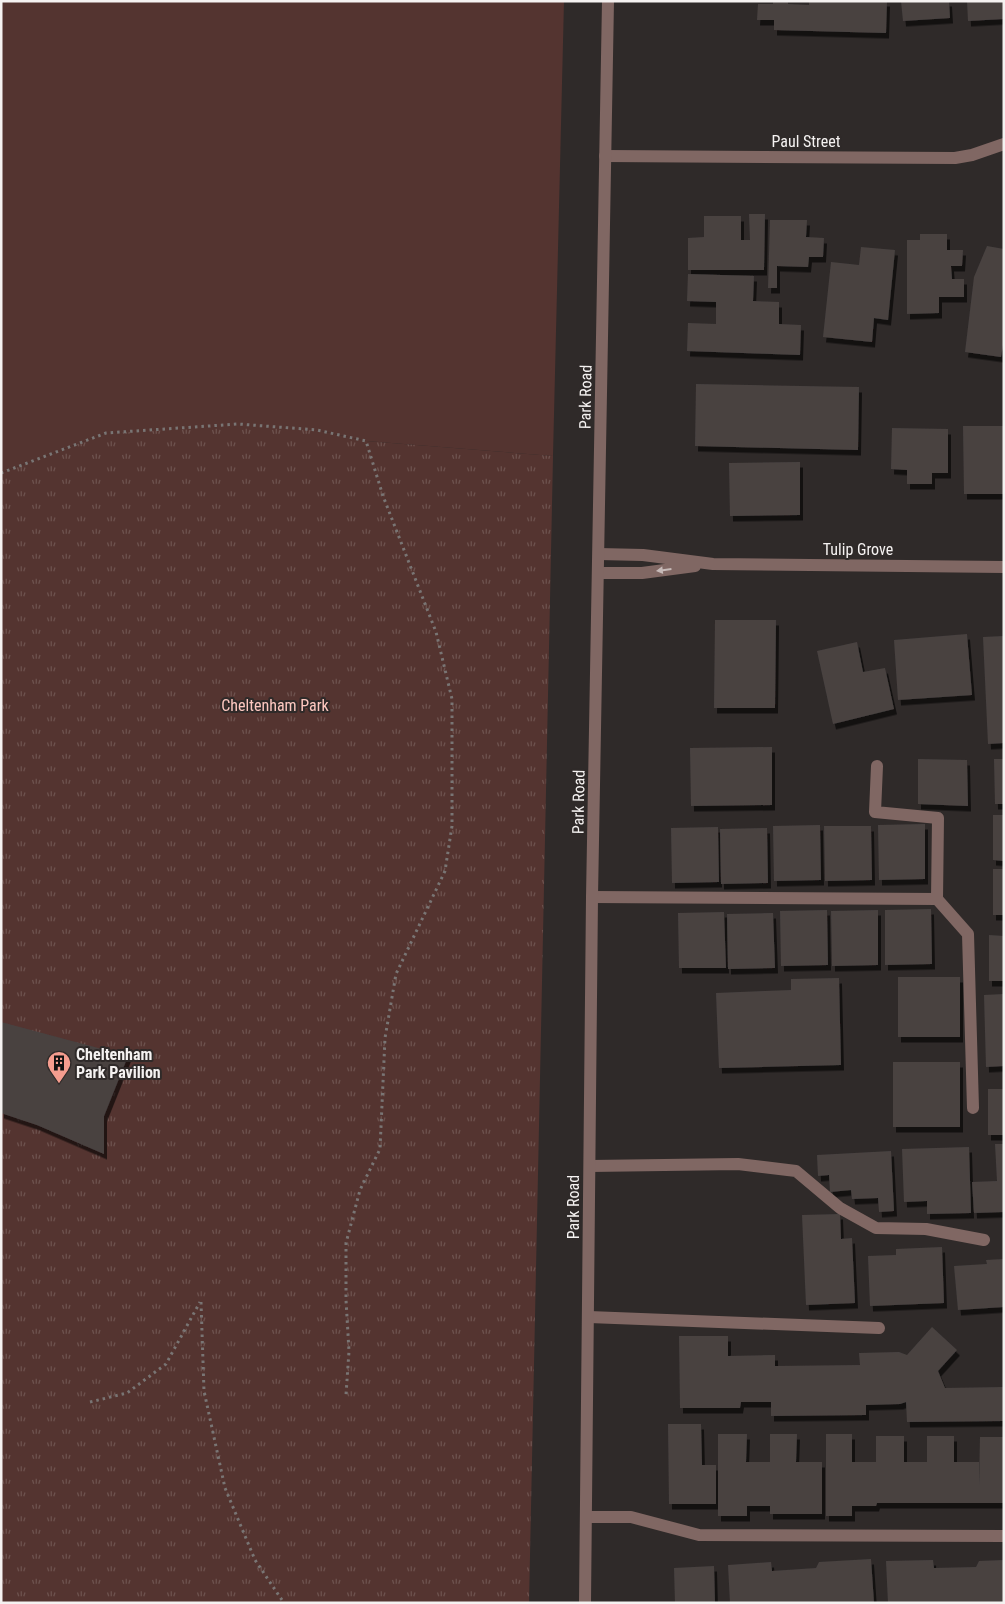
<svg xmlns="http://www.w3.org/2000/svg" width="1005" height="1604" font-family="'Roboto Condensed',sans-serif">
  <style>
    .grass { fill: #543430 }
    .park { fill: url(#park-tufts) }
    .building { fill: #484241; filter: url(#shadow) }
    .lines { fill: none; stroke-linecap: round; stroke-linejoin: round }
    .path { stroke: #797574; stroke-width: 3; stroke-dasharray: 2.5 4; stroke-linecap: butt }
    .service { stroke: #806763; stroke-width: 12 }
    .minor { stroke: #806763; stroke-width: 12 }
    .tertiary { stroke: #806763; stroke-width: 12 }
    .oneway { fill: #c6bab8 }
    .labels { text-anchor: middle; stroke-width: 4; stroke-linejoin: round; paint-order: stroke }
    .street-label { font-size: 16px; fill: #f5f2f1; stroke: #2f2a29 }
    .park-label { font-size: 16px; fill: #fdc8c0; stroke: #2f2a29 }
    .poi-label { font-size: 16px; font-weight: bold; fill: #f5f2f1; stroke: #2f2a29; text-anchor: start }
  </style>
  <defs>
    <pattern id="park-tufts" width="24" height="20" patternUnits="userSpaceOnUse" patternTransform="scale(1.25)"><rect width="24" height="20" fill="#543430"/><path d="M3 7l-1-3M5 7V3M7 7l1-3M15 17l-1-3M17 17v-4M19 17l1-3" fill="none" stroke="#6d524e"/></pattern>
    <filter id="shadow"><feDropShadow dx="3" dy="5.5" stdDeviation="0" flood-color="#0009"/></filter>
  </defs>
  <rect width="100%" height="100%" fill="#2f2a29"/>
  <path class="grass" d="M1,1H564L553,456L366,441L317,430L106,433L1,473Z"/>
  <path class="park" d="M248,427L317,430L366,441L553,456L529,1603H1V473L106,433Z"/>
  <path class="building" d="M773,1H788V4L809,5V1H887L886,33L774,30V20H757L758,4H773Z
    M901,1H949L950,18L903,21Z
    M967,1H1004V19L968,21Z
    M749,214H765L764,270H688V238L704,237V216H741V240H750Z
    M770,220H807L806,237L824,238L823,257H809L808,267L777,266V288H768Z
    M920,234H947V250H963L962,266H951L952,279H964V297H939V313L907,314V240H920Z
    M987,246L1004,249V339L1001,357L965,352L974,277Z
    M861,247L895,250L888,320L874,318L872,342L823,337L831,262L859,265Z
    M688,274L754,276L753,301L779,302V324L801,325L800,355L687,351L688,323L716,324V302L687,301Z
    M696,384L859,387L858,450L695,446Z
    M963,426H1004V494H964Z
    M892,428L948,429V473H932V484H907V470L891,469Z
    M800,462V515L730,516L729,463Z
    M715,620H776L775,708H714Z
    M967,634L972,695L898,700L894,640Z
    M1004,636V743L988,744L983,637Z
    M857,642L863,672L885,668L894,709L833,724L817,651Z
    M772,747V805L691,806L690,748Z
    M918,759L967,760L968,806L918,804Z
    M994,759H1004V804H995Z
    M993,815H1004V861L993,860Z
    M925,824V879L879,880L878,825Z
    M820,825L821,880L774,881L773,826Z
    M824,826H871L872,880L825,881Z
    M718,827L719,882L672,883L671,828Z
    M767,828L768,883L721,884L720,829Z
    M993,869H1004V915H993Z
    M931,909L932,964L885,965V910Z
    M827,910L828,965L781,966L780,911Z
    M878,910V965L832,966L831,911Z
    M724,912L726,968H679L678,913Z
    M773,913L775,968L728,969L727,914Z
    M989,935L1004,936V981H989Z
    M898,977H960V1037H898Z
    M839,978L841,1065L719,1068L716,993L791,990V979Z
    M1004,994V1066L986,1067L984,995Z
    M1,1022L128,1056L104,1116V1154L37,1125L1,1113Z
    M893,1062H960V1127H893Z
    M988,1089H1004V1135H988Z
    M995,1144H1004V1212L974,1213L972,1182L997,1181Z
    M969,1147L971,1213L927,1214V1201L904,1202L902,1149Z
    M891,1151L894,1211L879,1212L878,1198L852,1199L851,1190L830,1192L829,1175L818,1176L817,1155Z
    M840,1214L841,1239L852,1238L855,1303L806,1305L802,1215Z
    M942,1247L944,1303L870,1306L868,1256L896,1255V1249Z
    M1004,1259V1307L958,1310L954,1266L987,1264L986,1260Z
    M932,1327L957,1350L938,1371L945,1388L1004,1387V1421L907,1422L906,1402L900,1404L866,1405V1415L771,1416V1402H741L740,1408H680L679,1336H728V1356L775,1355V1366L860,1365L859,1353L899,1352L907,1355Z
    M668,1424H701L702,1465H716V1504H669Z
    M718,1434H747L746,1462H770V1434H797L796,1462H822V1514H770V1506H747V1516H718Z
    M826,1434H852V1462H876V1436H904V1462H927V1436H954V1462H979V1485L980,1437H1004V1503H877L876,1506H852V1516H826Z
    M871,1559L874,1603H730L728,1565L771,1562L772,1571L816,1568L819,1562Z
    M933,1560L934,1568L976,1567L979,1561L1004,1560V1603H888L886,1561Z
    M714,1566L715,1603H675L674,1568Z"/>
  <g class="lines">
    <path class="path" d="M1,473L106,433L238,424L317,430L366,441L383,496L436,632L452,699V826L445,871L396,974L385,1038L380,1149L360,1190L346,1243V1300L349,1351L346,1395
      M201,1302L204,1391L225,1488L255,1560L284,1603
      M90,1402L127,1393L166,1364L200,1302"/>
    <path class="service" d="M877,766L875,812L938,818L937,899L968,934L973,1108
      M592,897L937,899
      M590,1166L738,1164L796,1171L840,1208L876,1228L926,1229L984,1240
      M589,1317L879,1328
      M586,1517H631L699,1535L1004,1536"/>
    <path class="minor" d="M605,156L955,158L972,155L1004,144
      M599,554L643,555L713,564L1004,567
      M599,573H642L695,566"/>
    <path class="tertiary" d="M585,1603L592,897L608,1"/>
  </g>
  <defs><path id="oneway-solid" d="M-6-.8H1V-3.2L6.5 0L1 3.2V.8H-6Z" transform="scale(1.25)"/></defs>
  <use class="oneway" href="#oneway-solid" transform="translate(664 570) rotate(173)"/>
  <defs>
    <g id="building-pin" transform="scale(1.25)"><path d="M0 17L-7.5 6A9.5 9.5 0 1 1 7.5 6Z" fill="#f59d8f" stroke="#2f2a29"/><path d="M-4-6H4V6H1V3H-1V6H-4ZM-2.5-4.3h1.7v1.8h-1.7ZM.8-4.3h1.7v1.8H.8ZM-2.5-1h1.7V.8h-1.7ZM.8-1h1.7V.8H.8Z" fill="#111"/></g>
  </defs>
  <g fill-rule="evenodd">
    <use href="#building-pin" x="59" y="1063"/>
  </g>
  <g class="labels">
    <g class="street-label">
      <text x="806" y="147">Paul Street</text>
      <text transform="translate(585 397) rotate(-89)" y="6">Park Road</text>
      <text x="858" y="555">Tulip Grove</text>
      <text transform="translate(578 802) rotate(-89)" y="6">Park Road</text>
      <text transform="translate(573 1207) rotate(-90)" y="6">Park Road</text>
    </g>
    <g class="park-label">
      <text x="275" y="711">Cheltenham Park</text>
    </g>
    <g class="poi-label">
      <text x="76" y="1060">Cheltenham<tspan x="76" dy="18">Park Pavilion</tspan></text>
    </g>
  </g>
  <rect width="1005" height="1604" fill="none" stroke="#f5f2f1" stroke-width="5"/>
</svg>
